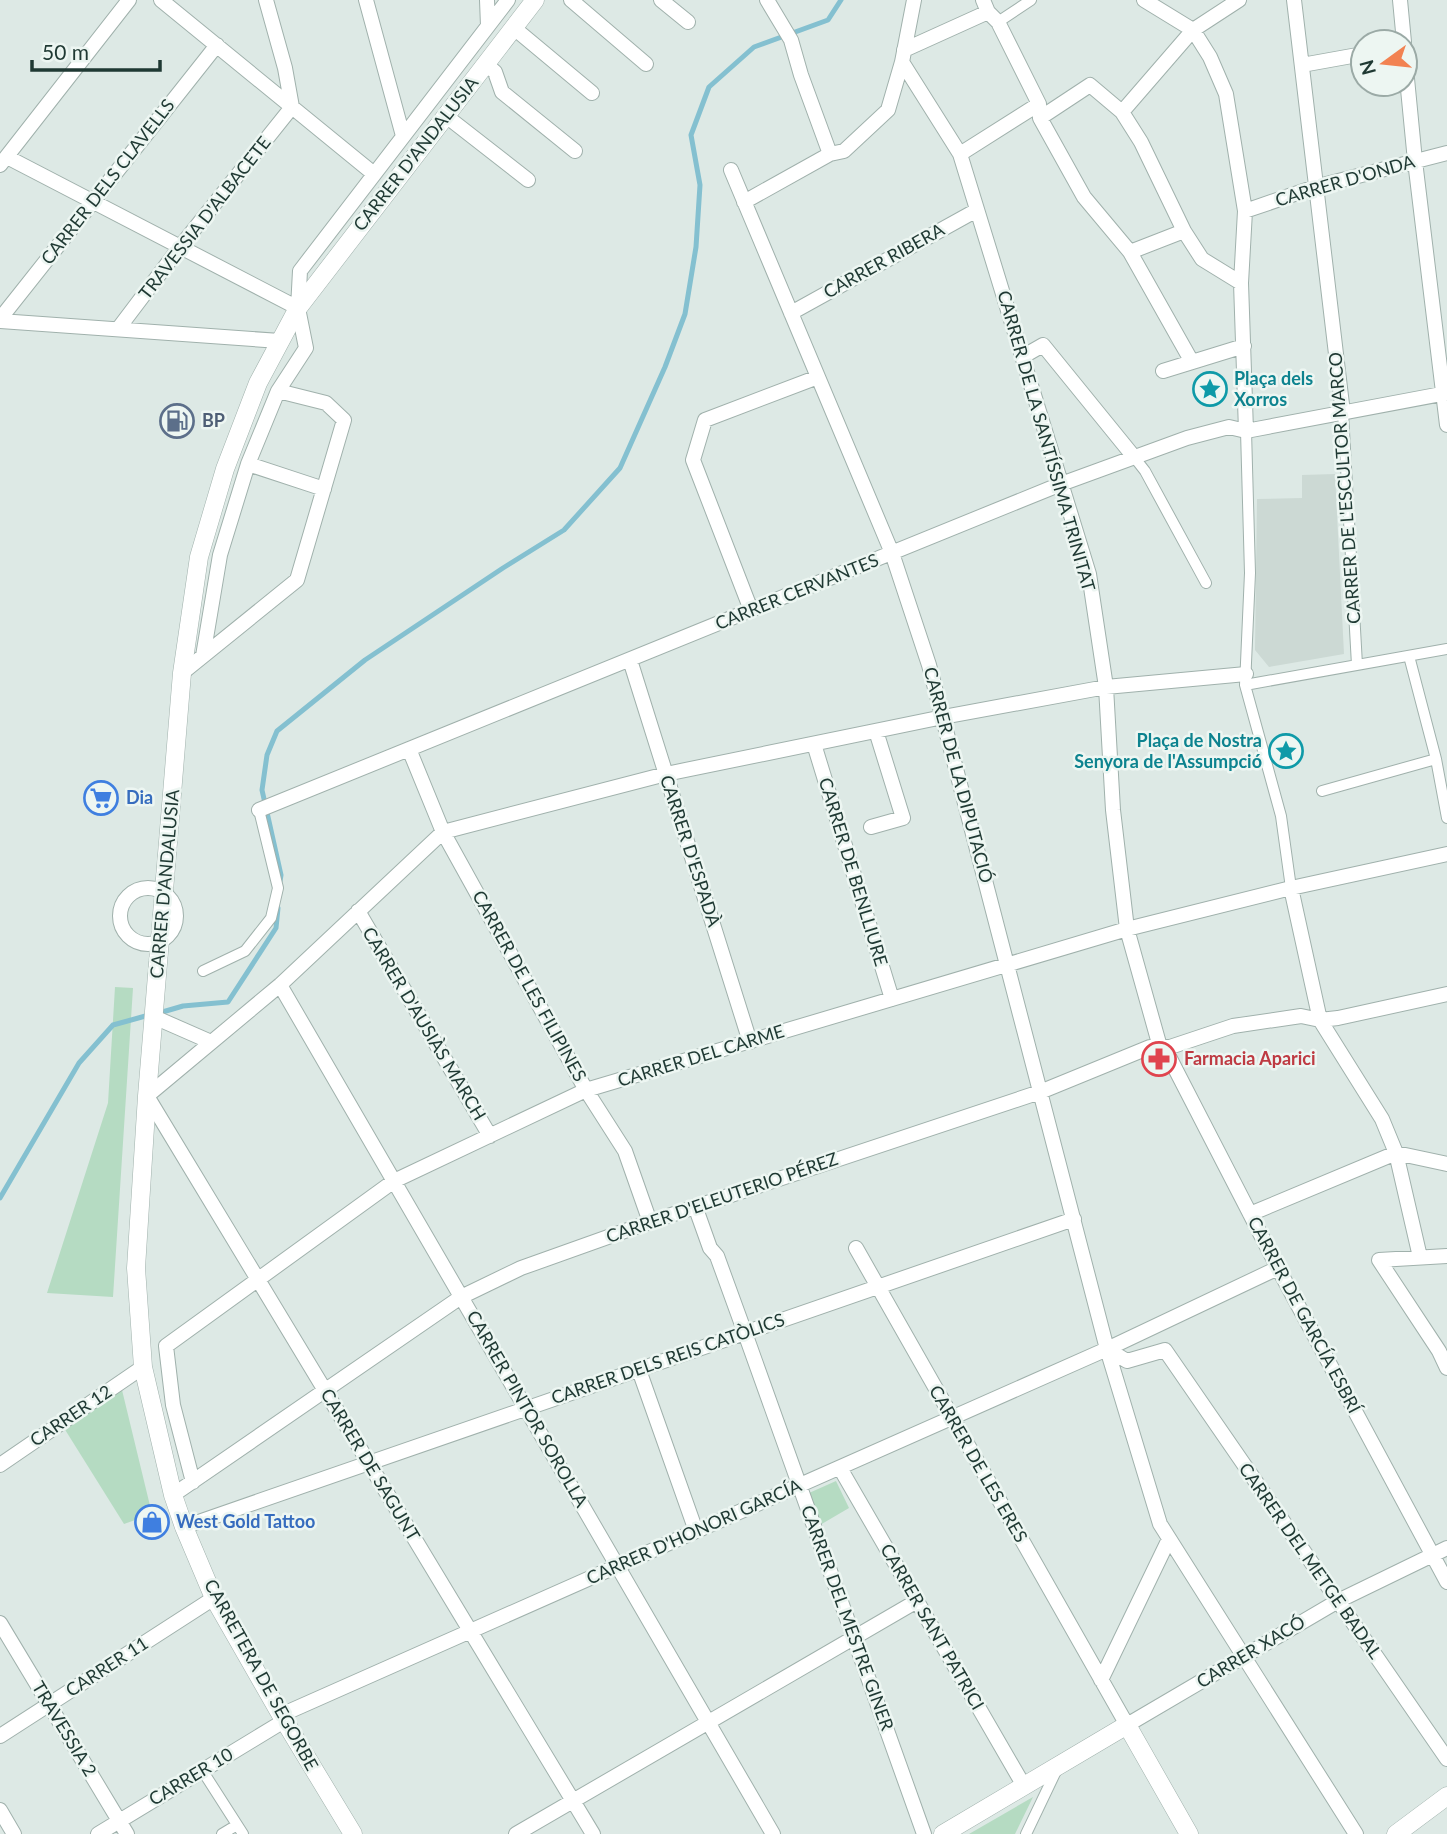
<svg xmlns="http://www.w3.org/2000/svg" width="1447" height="1834" font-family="Lato,sans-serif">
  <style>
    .built { fill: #ccd9d4 }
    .green { fill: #b5dbc2 }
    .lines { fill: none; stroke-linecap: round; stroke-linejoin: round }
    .stream { stroke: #84c0d0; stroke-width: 5 }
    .pedestrian-casing { stroke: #a0b1ac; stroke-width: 12 }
    .minor-casing { stroke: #a0b1ac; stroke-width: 16 }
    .tertiary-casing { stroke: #a0b1ac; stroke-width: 19 }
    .pedestrian { stroke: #fff; stroke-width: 10 }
    .minor { stroke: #fff; stroke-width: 14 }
    .tertiary { stroke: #fff; stroke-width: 18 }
    .labels { text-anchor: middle; stroke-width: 5; stroke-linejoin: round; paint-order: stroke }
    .street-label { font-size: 18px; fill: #1f3933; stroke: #edf6f2 }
    .culture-label { font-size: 18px; font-weight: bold; fill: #0d838f; stroke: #edf6f2; text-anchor: start }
    .service-label { font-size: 18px; font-weight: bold; fill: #4e5e75; stroke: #edf6f2; text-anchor: start }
    .shop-label { font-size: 18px; font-weight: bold; fill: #366cbe; stroke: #edf6f2; text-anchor: start }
    .health-label { font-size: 18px; font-weight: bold; fill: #be3a42; stroke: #edf6f2; text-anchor: start }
  </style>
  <rect width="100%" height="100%" fill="#dde9e5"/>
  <path class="built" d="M1335,474L1344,654L1269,667L1255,650L1257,499L1302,498V475Z"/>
  <path class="green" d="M115,987L133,988L113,1297L47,1293L108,1103Z
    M122,1390L152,1514L124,1524L64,1428Z
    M836,1481L849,1508L820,1525L809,1493Z
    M1033,1797L1015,1834H969Z"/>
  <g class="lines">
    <path class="stream" d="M280,881L281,875L262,790L267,755L277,731L365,660L503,568L564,530L620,468L665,367L685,314L696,247L700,185L691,135L709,87L754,47L828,20L841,0
      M159,1013L183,1006L228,1002L276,928L278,908
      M0,1198L79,1063L113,1025L149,1015"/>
    <g class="pedestrian-casing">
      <path id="pedestrian" d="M998,22L1031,0
        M1343,413L1357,665
        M1246,431L1250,573L1245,685L1281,816L1291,888
        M1134,457L1145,471L1206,583
        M1409,656L1436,759L1447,818
        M1245,685L1447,649
        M1322,791L1436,759
        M203,971L245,951L271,918L278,888L259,810
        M202,1770L243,1834
        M222,1834L237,1825
        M1026,1834L1058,1767"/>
    </g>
    <g class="minor-casing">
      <path id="minor" d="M161,0L374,174
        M266,0L285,68L292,107
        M366,0L403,136
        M487,0L488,26
        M571,0L646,64
        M661,0L688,22
        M767,0L791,40L801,75L830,154
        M983,0L988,12L998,22L1039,104L1040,118L1084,197L1130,252L1192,362
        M1144,0L1193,30L1210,57L1226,94L1245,211L1241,283L1246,431
        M1294,0L1343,413
        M1400,0L1404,42
        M514,28L592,93
        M904,50L988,12
        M1405,58L1415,161L1447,425
        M902,62L960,154L1089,574L1106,687L1113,810L1127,929L1160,1047
        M486,64L495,72L502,92L575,151
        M1302,65L1363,54
        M1122,112L1193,30L1239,0
        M446,116L528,180
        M1040,118L1090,85L1122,112L1141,142L1184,231L1202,259L1241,283
        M960,154L1039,104
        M7,157L298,308
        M0,165L129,0
        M731,170L892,553L929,665L1107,1349L1160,1524L1356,1834
        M744,202L830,154L844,151L888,110L902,62L914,0
        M1245,211L1315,187L1447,153
        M1130,252L1184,231
        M791,313L977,210
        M0,319L217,45
        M0,321L280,341
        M118,329L180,247L292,107
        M1022,357L1043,345L1134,457
        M1163,371L1244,346
        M248,464L324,489
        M751,610L693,460L705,420L818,377
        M203,656L220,555L248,464L278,391L306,348L298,308L300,271L508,0
        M630,660L750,1042
        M182,673L297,580L344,420L326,403L278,391
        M814,744L892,999
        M409,749L443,832L586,1090L625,1151L650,1222
        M259,810L1061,484L1187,438L1229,427L1246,431L1447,393
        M871,827L903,818L876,731
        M1291,888L1320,1020L1382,1119L1396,1153L1447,1164
        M120 916a28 28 0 1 1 56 0a28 28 0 1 1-56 0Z
        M358,911L490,1136
        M280,985L773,1834
        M154,1017L211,1042
        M1164,1047L1278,1268L1447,1582
        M695,1206L710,1248L717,1256L745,1333L924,1834
        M1250,1214L1396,1153L1420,1257
        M856,1248L1127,1725L1338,1601L1447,1548
        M1447,1256L1379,1260L1439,1351L1447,1368
        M1107,1349L1127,1361L1165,1350L1447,1759
        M639,1370L696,1531
        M0,1465L143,1367
        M840,1468L1024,1786
        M193,1482L173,1405L166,1346L394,1181L586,1090L1127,929L1291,888L1447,854
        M173,1495L461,1297L521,1268L650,1222L1040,1092L1150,1047H1170L1233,1026L1301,1016L1320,1020L1338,1018L1447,994
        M184,1527L1074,1219
        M0,1623L127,1834
        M1101,1680L1169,1539
        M281,1715L1107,1349L1278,1268
        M0,1736L214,1598
        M0,1810L14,1834
        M98,1834L284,1721
        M516,1834L917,1601
        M593,1834L147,1096L280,985L443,832L666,774L943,717L1106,687L1246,674"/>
    </g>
    <g class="tertiary-casing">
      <path id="tertiary" d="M353,1834L281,1715L214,1598L184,1527L173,1495L143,1367L136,1268L147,1096L182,673L199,557L225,469L258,383L298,308L535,0
        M943,1834L1127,1725L1189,1834
        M1396,1834L1447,1796"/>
    </g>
    <use href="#pedestrian" class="pedestrian"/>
    <use href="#minor" class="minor"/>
    <use href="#tertiary" class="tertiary"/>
  </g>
  <defs>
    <g id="sight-ring" transform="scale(1.75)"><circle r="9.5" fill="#edf6f2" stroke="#0f9aa8" stroke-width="1.5"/><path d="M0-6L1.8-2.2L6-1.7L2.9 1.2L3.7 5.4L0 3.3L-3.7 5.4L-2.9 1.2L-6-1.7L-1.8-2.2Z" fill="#0f9aa8"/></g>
    <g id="fuel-ring" transform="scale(1.75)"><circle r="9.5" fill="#edf6f2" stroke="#5c6f8a" stroke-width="1.5"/><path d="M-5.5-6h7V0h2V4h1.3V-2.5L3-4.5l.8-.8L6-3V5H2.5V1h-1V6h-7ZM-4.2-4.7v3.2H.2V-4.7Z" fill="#5c6f8a"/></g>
    <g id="supermarket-ring" transform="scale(1.75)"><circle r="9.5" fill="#edf6f2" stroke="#3f7fe0" stroke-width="1.5"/><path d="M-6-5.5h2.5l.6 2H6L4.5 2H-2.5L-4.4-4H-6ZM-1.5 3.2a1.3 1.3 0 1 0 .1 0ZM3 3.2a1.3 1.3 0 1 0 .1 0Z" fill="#3f7fe0"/></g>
    <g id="pharmacy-ring" transform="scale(1.75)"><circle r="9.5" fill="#edf6f2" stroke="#e0444e" stroke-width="1.5"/><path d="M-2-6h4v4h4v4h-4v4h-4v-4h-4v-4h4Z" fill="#e0444e"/></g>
    <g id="shop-ring" transform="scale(1.75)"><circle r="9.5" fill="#edf6f2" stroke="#3f7fe0" stroke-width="1.5"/><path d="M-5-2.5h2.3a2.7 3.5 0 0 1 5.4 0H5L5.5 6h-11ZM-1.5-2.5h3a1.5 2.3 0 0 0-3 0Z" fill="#3f7fe0"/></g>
  </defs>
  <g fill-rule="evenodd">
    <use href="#sight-ring" x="1210" y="389"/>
    <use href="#fuel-ring" x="177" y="421"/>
    <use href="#sight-ring" x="1286" y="751"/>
    <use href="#supermarket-ring" x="101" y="798"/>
    <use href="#pharmacy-ring" x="1159" y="1059"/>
    <use href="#shop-ring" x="152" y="1522"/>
  </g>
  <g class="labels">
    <g class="street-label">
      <text transform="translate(416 154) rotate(-52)" y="6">CARRER D'ANDALUSIA</text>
      <text transform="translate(1345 181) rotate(-16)" y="6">CARRER D'ONDA</text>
      <text transform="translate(108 182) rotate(-52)" y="6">CARRER DELS CLAVELLS</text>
      <text transform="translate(205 218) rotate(-52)" y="6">TRAVESSIA D'ALBACETE</text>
      <text transform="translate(884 261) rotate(-29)" y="6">CARRER RIBERA</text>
      <text transform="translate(1046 441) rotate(74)" y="6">CARRER DE LA SANTÍSSIMA TRINITAT</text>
      <text transform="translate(1345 488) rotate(-94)" y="6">CARRER DE L'ESCULTOR MARCO</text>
      <text transform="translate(797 592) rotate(-22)" y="6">CARRER CERVANTES</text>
      <text transform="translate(958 775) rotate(75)" y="6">CARRER DE LA DIPUTACIÓ</text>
      <text transform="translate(690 851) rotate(72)" y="6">CARRER D'ESPADÀ</text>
      <text transform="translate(853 872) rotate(73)" y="6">CARRER DE BENLLIURE</text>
      <text transform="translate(165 884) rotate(-85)" y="6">CARRER D'ANDALUSIA</text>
      <text transform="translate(529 986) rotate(61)" y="6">CARRER DE LES FILIPINES</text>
      <text transform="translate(424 1024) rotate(59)" y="6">CARRER D'AUSIÀS MARCH</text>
      <text transform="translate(701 1056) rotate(-17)" y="6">CARRER DEL CARME</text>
      <text transform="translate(722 1198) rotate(-19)" y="6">CARRER D'ELEUTERIO PÉREZ</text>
      <text transform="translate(1304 1315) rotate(62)" y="6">CARRER DE GARCÍA ESBRÍ</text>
      <text transform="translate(668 1359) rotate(-19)" y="6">CARRER DELS REIS CATÒLICS</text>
      <text transform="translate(527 1409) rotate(60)" y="6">CARRER PINTOR SOROLLA</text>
      <text transform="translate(71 1416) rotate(-34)" y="6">CARRER 12</text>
      <text transform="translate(978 1464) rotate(60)" y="6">CARRER DE LES ERES</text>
      <text transform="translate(370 1465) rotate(59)" y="6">CARRER DE SAGUNT</text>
      <text transform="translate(694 1532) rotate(-24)" y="6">CARRER D'HONORI GARCÍA</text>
      <text transform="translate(1310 1561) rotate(55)" y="6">CARRER DEL METGE BADAL</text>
      <text transform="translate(847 1618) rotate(70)" y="6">CARRER DEL MESTRE GINER</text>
      <text transform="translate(932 1627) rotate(60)" y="6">CARRER SANT PATRICI</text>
      <text transform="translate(1251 1652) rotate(-31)" y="6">CARRER XACÓ</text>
      <text transform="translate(107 1667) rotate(-33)" y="6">CARRER 11</text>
      <text transform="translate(261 1675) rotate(61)" y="6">CARRETERA DE SEGORBE</text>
      <text transform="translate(64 1729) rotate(59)" y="6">TRAVESSIA 2</text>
      <text transform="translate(191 1777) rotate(-31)" y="6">CARRER 10</text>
    </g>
    <g class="culture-label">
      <text x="1234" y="385">Plaça dels<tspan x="1234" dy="21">Xorros</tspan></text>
      <text x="1262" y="747" text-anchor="end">Plaça de Nostra<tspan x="1262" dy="21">Senyora de l'Assumpció</tspan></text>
    </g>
    <g class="service-label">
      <text x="202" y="427">BP</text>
    </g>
    <g class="shop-label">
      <text x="126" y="804">Dia</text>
      <text x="176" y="1528">West Gold Tattoo</text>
    </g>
    <g class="health-label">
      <text x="1184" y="1065">Farmacia Aparici</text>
    </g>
  </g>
  <g transform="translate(1384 63) rotate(255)"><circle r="33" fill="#edf6f2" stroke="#9baaa6" stroke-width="2"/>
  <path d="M0-5L12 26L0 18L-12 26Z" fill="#f28252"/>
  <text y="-10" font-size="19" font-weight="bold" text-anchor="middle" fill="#1f3933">N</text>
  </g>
  <path d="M32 60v10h128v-10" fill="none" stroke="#1f3933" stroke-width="3.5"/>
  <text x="42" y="60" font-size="21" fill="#1f3933" stroke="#edf6f2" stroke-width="5" paint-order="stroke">50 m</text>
</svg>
